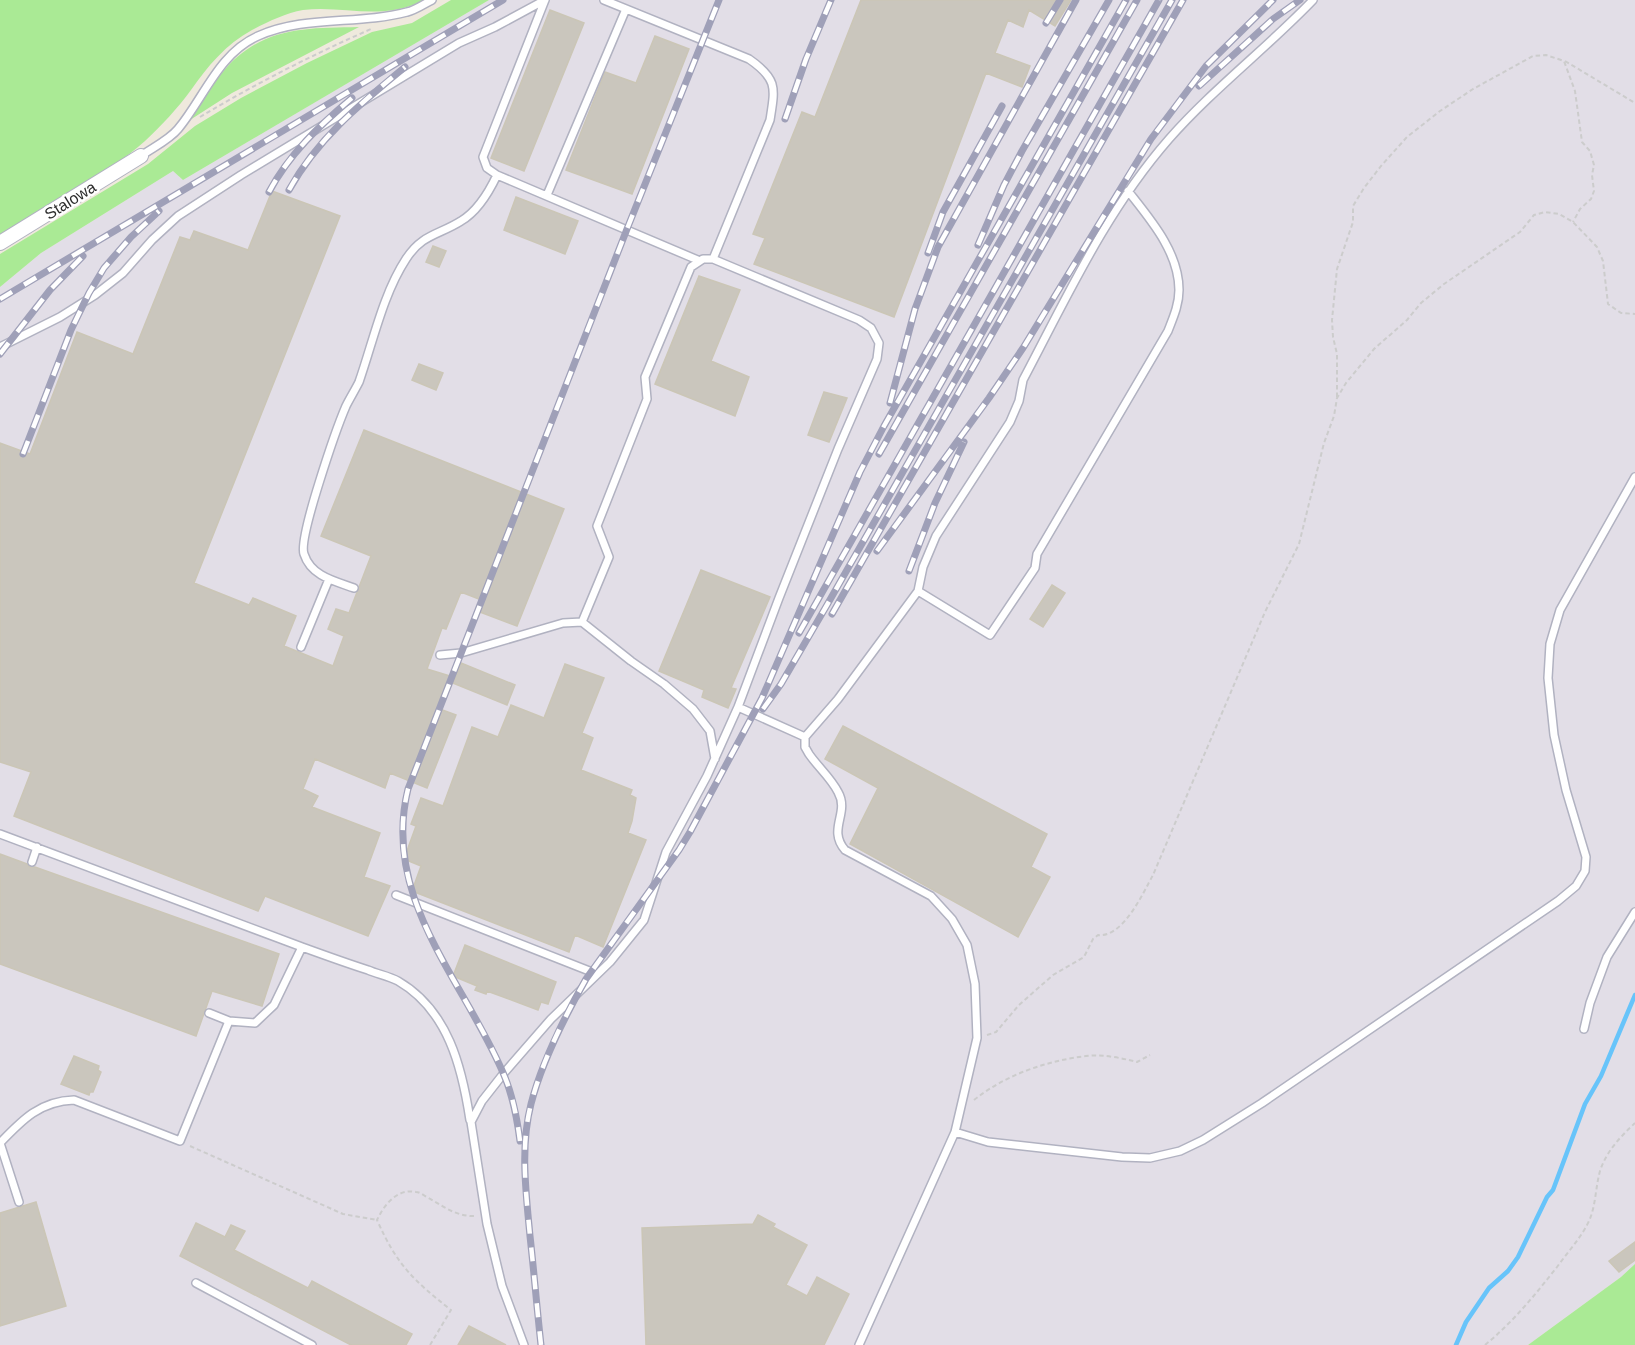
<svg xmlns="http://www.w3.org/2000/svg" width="1635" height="1345" font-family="Helvetica,sans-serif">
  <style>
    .industrial { fill: #e2dee7 }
    .green { fill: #aaea95 }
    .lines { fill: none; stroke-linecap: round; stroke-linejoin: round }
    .stream { stroke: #67c4fa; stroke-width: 4.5 }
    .building { fill: #cac6bd; stroke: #cbc6b6; stroke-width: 1.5 }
    .lane-casing { stroke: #b1b2c1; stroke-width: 10 }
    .street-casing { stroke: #b1b2c1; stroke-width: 16 }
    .path { stroke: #ccc; stroke-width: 2; stroke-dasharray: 4.5 3; stroke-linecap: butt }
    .lane { stroke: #fff; stroke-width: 7 }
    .street { stroke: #fff; stroke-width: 14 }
    .rail-casing { stroke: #9fa0b8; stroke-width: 7 }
    .rail { stroke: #fff; stroke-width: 4.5; stroke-dasharray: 14; stroke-linecap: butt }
    .labels { text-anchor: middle; stroke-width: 5; stroke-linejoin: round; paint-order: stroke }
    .street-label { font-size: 16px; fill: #2c2c2c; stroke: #fff }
  </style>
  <rect width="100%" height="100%" fill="#efe9dd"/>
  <path class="industrial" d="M489,0H1635V1264L1621,1277L1528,1345H0V287L41,253L173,171L183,180Z"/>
  <path class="green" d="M0,0H424C382,22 345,5 303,10C286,13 267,22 252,30C226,44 207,67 191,90C178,108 161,126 145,141C125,159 103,172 81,186C54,203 27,220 0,237Z
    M451,0H489L183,180L173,171L41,253L0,287V254L148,164L195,126L241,98L307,63L372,32L412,23Z
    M359,27L232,93L190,120C200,105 209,88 221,74C259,27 303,28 359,27Z
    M1635,1264V1345H1528L1621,1277Z"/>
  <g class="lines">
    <path class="stream" d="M1456,1345L1466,1322L1489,1288L1508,1271L1518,1257L1547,1197L1553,1190L1585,1104L1601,1076L1635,995"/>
  </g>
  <path class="building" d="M861,0H1071L1055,26L1029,10L1023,27L1008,20L995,53L1030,66L1022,87L986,73L894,317L754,264L765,238L753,234L802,112L815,117Z
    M550,10L584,23L524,171L491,158Z
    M655,36L689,49L632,194L566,170L605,72L636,83Z
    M272,191L340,216L194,583L249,605L253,598L296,616L284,646L333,666L344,636L328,629L336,609L349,613L371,556L321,536L364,430L564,509L517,626L480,612L484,601L461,592L446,629L442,628L427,669L450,676L437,708L456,715L427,788L390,773L385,788L315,759L303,789L318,796L312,807L380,833L364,877L390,886L368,936L265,896L258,911L14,816L31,772L0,762V443L30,454L77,332L133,354L180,237L190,240L194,231L248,250Z
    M516,197L578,221L565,254L504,230Z
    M433,246L446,251L439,267L426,262Z
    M699,276L740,290L711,361L749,377L735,416L655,384Z
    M419,364L443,373L436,390L412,380Z
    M824,392L847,398L829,442L808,435Z
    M701,570L770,597L731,688L736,689L728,708L702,697L704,690L659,671Z
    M1052,585L1065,593L1043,627L1030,619Z
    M461,663L515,685L507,705L453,683Z
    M565,664L604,678L582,733L593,738L581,770L632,790L630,795L636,798L632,821L628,833L646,840L603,947L575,935L569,952L412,891L421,866L404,859L416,826L411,824L421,798L443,806L472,727L498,737L511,705L544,718Z
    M843,726L1047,834L1031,867L1050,877L1018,937L850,844L878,788L825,759Z
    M0,854L27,864L30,867H35L279,954L262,1006L212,991L196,1036L0,964Z
    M465,945L556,982L548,1004L541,1002L538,1010L487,991L486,994L475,990L477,986L453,976Z
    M74,1056L99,1066L98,1070L101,1072L93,1092H90L89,1095L61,1084Z
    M36,1202L66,1306L0,1326V1213Z
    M758,1215L775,1224L773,1227L807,1245L786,1285L807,1296L817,1277L849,1294L824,1345H646L642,1228L753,1224Z
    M196,1223L225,1237L231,1225L245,1231L234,1250L308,1288L312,1281L412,1334L406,1345H351L180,1256Z
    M1635,1242V1260L1619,1272L1609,1261Z
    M469,1326L506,1345H458Z"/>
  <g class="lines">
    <g class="lane-casing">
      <path id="lane" d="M545,0L483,157L487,168L497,175L700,261
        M604,0L749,59C778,79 775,88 770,120L713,259
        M141,156C152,148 169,140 178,129C204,98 218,54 258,36C305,15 358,25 407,12C416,10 424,4 432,0
        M547,195L626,9
        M0,347L60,317L95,295L123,273L152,240L178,216L241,175L459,43L495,27L545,0
        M354,588C334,581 311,576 304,554C298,538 337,427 346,406C350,398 355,390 359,382C373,342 383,294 406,259C422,234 439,235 461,221C478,211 489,192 497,175
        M918,591L990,635L1035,568L1037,554L1168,331C1173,318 1179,305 1179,290C1179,252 1150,219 1128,191
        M301,647L329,579
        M440,655L461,653L563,623L582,622L631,661L664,684L693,709L710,731L715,759
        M738,707L805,737
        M0,834L302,947
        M32,862L37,847
        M396,895L597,974
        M209,1013L229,1021L255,1023L274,1005L302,947C324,955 346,963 368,970C377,974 389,976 398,981C448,1010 462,1067 470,1120
        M1584,1029L1590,1003L1607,957L1635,912
        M955,1132L988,1142L1122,1157L1150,1158L1180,1151L1203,1140L1262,1103L1558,901L1576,886L1585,871L1586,857L1566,790L1554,735L1548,678L1550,644L1560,610L1635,477
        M19,1202L0,1143C22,1120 40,1101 74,1100L180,1141L229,1021
        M196,1283L312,1345
        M524,1345L502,1286L487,1224L471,1122L482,1101L504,1073L551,1019L610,962L644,920L666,852L707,776L738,707L779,598L838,449L877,359L879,343L871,328L859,320L713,259H703L691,267L645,377L647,399L597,526L609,557L582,622
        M859,1345L955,1132L977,1038L975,984L967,945L952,919L931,896L845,850C827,829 850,813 838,792C831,778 818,767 809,754L805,747V737L838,699L918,591L923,567L936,536L1010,422L1019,401L1023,380C1067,297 1106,211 1169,139C1213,89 1267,48 1313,0"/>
    </g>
    <g class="street-casing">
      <path id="street" d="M0,243L141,156"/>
    </g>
    <path class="path" d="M1565,61L1635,103
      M200,117C255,84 312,55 371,29
      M1337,397V354L1333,337L1332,320L1337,269L1353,222V206L1364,188L1381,166L1407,137L1440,111L1473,89L1533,56L1546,55L1564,61L1575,91L1582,142L1590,151L1594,165L1592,175L1594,191L1591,199L1580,209L1573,222
      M987,1035L996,1032L1019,1005L1053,975L1084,957L1093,939L1098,935C1123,938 1143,893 1153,875L1265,612L1299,544L1324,443L1334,416L1337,398L1346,383L1374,349L1407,320L1421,303L1444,284L1520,232L1534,215L1545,212L1559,214L1573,222L1597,247L1603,261L1608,304L1621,313L1635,314
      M974,1100C1005,1075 1046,1061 1086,1056C1103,1054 1121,1058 1137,1062L1150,1055
      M190,1146L343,1214L377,1220
      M430,1345L451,1310C413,1280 397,1265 377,1220C384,1205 397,1188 416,1192C419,1192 422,1194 425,1196C442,1205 455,1217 476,1216
      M1485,1345C1513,1322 1535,1295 1557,1267C1567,1253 1579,1240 1587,1225C1596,1209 1595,1189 1600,1171C1606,1152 1620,1137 1635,1123"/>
    <use href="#lane" class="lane"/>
    <use href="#street" class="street"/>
    <g class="rail-casing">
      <path id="rail" d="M1046,23L1060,0
        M1199,86L1273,19L1300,0
        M785,119L806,59L831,0
        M289,190C317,139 360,104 405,67
        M269,192C289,154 320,125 352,98
        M978,245L1004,185L1022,151L1109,0
        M928,253L943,212L1002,106
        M0,299L503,0
        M0,354L50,290L83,256
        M890,403L915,309L938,247L1076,0
        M23,454L71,330L89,293L104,268L131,237L159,211
        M879,454L1137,0
        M877,551L989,398L1023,348L1151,139L1206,66L1273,0
        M909,571L935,503L964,442
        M832,614L1183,0
        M799,633L1159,0
        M763,709L781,684L827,605L1172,0
        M520,1141C517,1118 513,1096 504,1075C464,980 381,899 408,789L627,229L719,0
        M541,1345C537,1309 534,1272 530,1236C526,1193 520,1147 531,1104C542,1061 564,1018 586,979L679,850L690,832L762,698L860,472L884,426L1126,0"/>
    </g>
    <use href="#rail" class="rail"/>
  </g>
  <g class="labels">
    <g class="street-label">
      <text transform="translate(70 200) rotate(-32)" y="6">Stalowa</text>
    </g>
  </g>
</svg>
